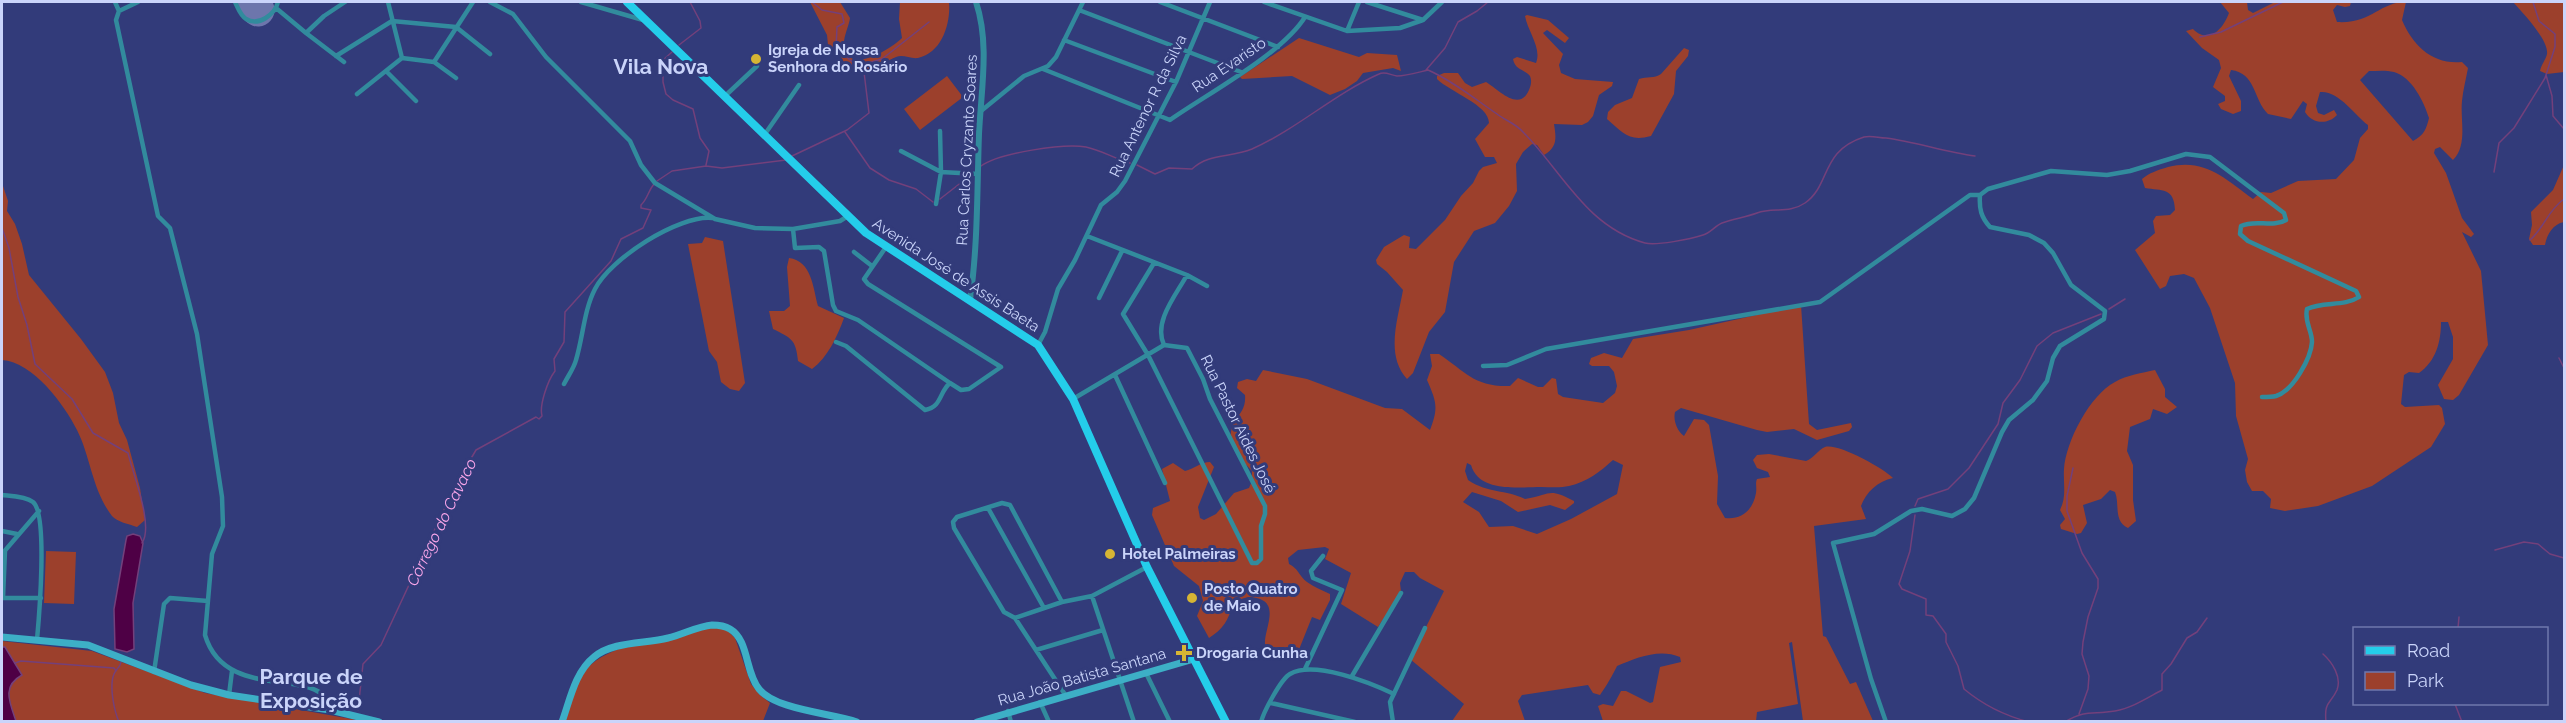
<svg xmlns="http://www.w3.org/2000/svg" width="2566" height="723" font-family="Raleway,sans-serif">
  <style>
    .green { fill: #9c402c; fill-rule: evenodd }
    .water { fill: #4e0045; stroke: #73407b; stroke-width: 1.5 }
    .lines { fill: none; stroke-linecap: round; stroke-linejoin: round }
    .stream { stroke: #73407b; stroke-width: 1.5 }
    .runway { stroke: #6d76ac; stroke-width: 33 }
    .minor { stroke: #328b9d; stroke-width: 4.5 }
    .tertiary { stroke: #328b9d; stroke-width: 6 }
    .secondary { stroke: #3dafc6; stroke-width: 7 }
    .primary { stroke: #24cdea; stroke-width: 8 }
    .poi-dot { fill: #d6b534; stroke: #323b7a; stroke-width: 2 }
    .labels { text-anchor: middle; stroke-width: 6; stroke-linejoin: round; paint-order: stroke }
    .poi-label { font-size: 15px; font-weight: bold; fill: #cad4fa; stroke: #323b7a; text-anchor: start }
    .street-label { font-size: 15px; fill: #cad4fa; stroke: #323b7a }
    .water-label { font-size: 16px; font-style: italic; fill: #fba7eb; stroke: #323b7a }
    .district-label { font-size: 21px; font-weight: bold; fill: #cad4fa; stroke: #323b7a }
  </style>
  <rect width="100%" height="100%" fill="#323b7a"/>
  <path class="green" d="M810,2H840L850,18C849,26 843,37 844,46C848,76 891,49 902,38L899,19L900,2H949C951,23 942,53 918,58C910,59 903,54 896,57C882,62 868,79 853,72C845,69 844,60 839,54C835,51 831,49 828,45L827,35Z
    M2220,2H2247L2248,10L2253,13L2275,2H2351L2350,6L2345,7L2337,5L2333,10L2337,22C2372,24 2379,2 2406,2L2402,20C2413,46 2433,65 2462,62L2468,68C2466,79 2463,90 2462,101C2460,120 2468,145 2453,160L2440,147L2435,149L2434,153L2446,173L2462,218L2474,234L2471,237L2462,232L2481,271L2488,345L2459,395L2453,400L2444,399L2438,385L2453,359V337L2448,322H2441C2441,342 2436,361 2419,373L2409,372L2404,375L2401,404L2405,407L2439,405L2442,408L2445,424L2431,447L2372,486L2318,506L2285,511L2270,508L2271,499L2263,491H2252L2247,482L2245,470L2248,459L2236,416L2235,383L2210,308L2194,278L2184,274L2170,276L2166,286L2160,289L2135,250L2155,233L2153,221L2156,216L2170,215L2175,210C2174,187 2162,191 2145,188L2142,179C2149,173 2158,170 2168,167C2205,158 2224,178 2253,199L2261,192L2271,193L2298,181L2336,179L2354,160L2360,138L2368,129V125C2355,115 2338,90 2320,92L2316,106L2318,113L2324,115L2334,110L2337,115C2328,125 2312,124 2305,112L2307,104L2303,101L2291,119L2268,114C2253,99 2256,73 2231,70L2229,76L2241,101V111L2233,114L2221,109L2218,104L2225,101V96L2213,87L2221,68L2219,60L2202,48L2186,31L2193,29C2209,45 2223,29 2229,13ZM2369,71C2377,71 2386,70 2394,72C2412,77 2424,102 2429,118C2426,130 2424,135 2413,141L2360,80Z
    M2513,2H2564V72L2547,74L2540,71C2541,65 2546,59 2547,54C2549,40 2522,12 2513,2Z
    M1527,15L1548,20L1569,38L1565,43L1547,30L1543,33L1563,54L1559,65L1561,73L1575,79L1613,82L1612,86L1599,95L1593,116L1588,122L1582,125L1554,124C1556,137 1558,147 1544,155L1537,145L1532,144L1523,152L1516,164L1517,191L1509,206L1495,223L1474,231L1454,262L1445,312L1429,332L1413,373L1407,379C1385,355 1398,319 1403,290L1387,272L1377,264L1376,260L1384,247L1404,235L1410,237L1409,248L1416,249L1445,220L1461,196L1473,183L1479,171L1483,167L1497,163L1494,157H1485L1475,139L1489,123C1489,105 1450,92 1437,79V76L1444,73H1458L1465,83L1472,87L1486,82C1498,89 1519,113 1529,90C1531,85 1532,81 1530,76C1524,69 1515,70 1513,59L1517,57L1536,63C1542,48 1528,32 1525,16Z
    M1299,38L1359,57L1367,53L1397,55L1401,71L1393,68L1363,73L1357,81L1345,89L1330,95L1292,76L1242,79L1240,77Z
    M1684,48L1689,50L1688,56L1676,71L1674,94L1651,136C1629,142 1623,133 1607,119L1608,112L1615,105L1632,98L1639,79C1647,76 1654,79 1661,74Z
    M947,76L963,97L920,130L904,109Z
    M2564,165V222C2553,224 2547,234 2545,245H2533L2529,239L2532,225L2531,212L2553,190Z
    M2,183L8,201L7,211L15,224L22,244L29,275L81,339L105,372L113,393L119,423L127,440L140,488L145,520L137,527C129,524 117,522 112,516C92,490 91,458 77,430C64,404 33,362 2,360Z
    M705,237L723,241L745,383L739,391L730,389L721,382L717,362L709,351L688,244L702,243Z
    M789,258C812,261 813,288 818,306L844,318C837,337 828,357 812,369L798,361C796,339 791,338 773,329L769,311H784L790,306L787,267Z
    M1801,305L1809,424L1817,430L1851,423L1852,427L1849,431L1817,440L1794,429L1767,432L1757,430L1681,408L1675,412C1673,420 1677,431 1684,436L1694,419L1704,420L1709,425L1718,476L1717,504L1725,518C1742,520 1753,510 1756,493C1757,487 1755,484 1757,479L1770,477L1768,472L1757,468L1753,460L1757,455L1769,454L1806,461C1814,458 1818,450 1825,447C1838,443 1883,468 1893,478C1878,481 1866,492 1861,506L1866,519L1814,526L1823,636L1826,637L1850,684L1856,682L1873,721H1803L1792,642L1789,643L1798,704L1757,712L1756,721H1603L1598,706L1603,704L1613,706L1621,691H1626L1650,703L1653,702L1660,667L1681,662L1680,657C1659,648 1636,658 1617,666C1614,673 1604,690 1600,695L1593,693L1588,685L1522,695L1518,701L1525,721H1452L1464,704L1410,659L1444,591L1420,578L1414,572H1405L1400,583L1401,592L1378,627L1341,604L1351,573L1325,559L1329,549L1325,547L1298,550L1288,558L1289,564C1298,568 1299,576 1307,582C1314,587 1322,590 1330,594V600L1320,620L1312,617L1296,657L1293,659L1270,650L1265,644C1264,630 1279,606 1260,599C1249,595 1242,598 1232,604C1230,619 1222,630 1209,638L1197,616L1203,601L1199,586L1174,566L1152,515L1153,508L1170,501L1162,469L1173,463L1185,471C1194,469 1201,462 1210,462L1214,467L1198,507L1200,518L1204,520L1216,514L1234,493L1249,488L1252,481V471C1239,457 1223,441 1235,421C1241,412 1246,407 1245,395L1237,388L1238,382L1247,379L1256,381L1263,370L1307,379L1385,408L1402,409L1430,430C1439,407 1436,401 1427,380L1432,366L1430,354H1439C1466,372 1474,387 1510,386L1518,378L1538,387H1543L1552,378L1556,379L1558,394L1563,397L1603,403L1615,393L1617,386L1614,372L1609,366H1592L1589,364L1591,358L1604,353L1622,358L1633,339L1689,330ZM1613,460L1623,465L1617,494L1571,519L1537,534L1513,526L1489,527L1479,512L1463,502L1472,492L1501,501L1518,512L1550,505L1565,510L1574,503V501C1547,487 1552,495 1525,499C1505,489 1489,494 1468,480L1465,471L1467,463L1471,465C1479,493 1519,487 1541,487C1550,487 1561,488 1569,486C1587,482 1601,471 1613,460Z
    M2155,370L2165,389V397L2177,407L2167,414L2153,409L2150,419L2130,427L2127,451L2133,465V500L2136,521L2128,528C2113,521 2120,504 2115,492L2110,490L2101,499L2083,505L2087,523L2081,533L2077,534L2061,529L2060,525L2065,519L2060,510C2067,496 2063,483 2064,469C2066,441 2090,395 2115,382C2127,375 2142,373 2155,370Z
    M46,551L76,552L74,604L44,603Z
    M706,626L724,627L735,638L751,684L760,695L770,703L763,721L565,722C571,705 575,685 586,670C606,644 673,635 706,626Z
    M2,641L92,651L205,693L363,721H16C10,701 2,686 22,675L5,647H2Z"/>
  <path class="water" d="M133,534L140,536L143,543L133,603L134,649L127,652L115,649L114,609L126,540L127,536Z
    M2,647H5L22,675C2,686 9,701 16,721H2Z"/>
  <g class="lines">
    <path class="stream" d="M2200,37L2221,32L2283,2
      M679,45L701,28L700,21L690,2
      M672,52L663,60V82L666,94L673,100L693,109L700,138L709,151L706,165
      M863,70L868,63L882,59L929,22
      M1426,70L1445,48L1458,22L1477,11L1488,2
      M2546,75L2552,96L2553,116L2564,129
      M845,132L870,168L889,180L916,189L933,202
      M792,156L847,130L869,113L864,72L836,48L837,27L844,23L842,14L822,10L812,2
      M1137,165L1155,174L1169,168L1192,169C1209,153 1230,158 1252,149C1297,129 1334,94 1379,74C1385,71 1390,75 1397,76C1407,76 1419,72 1428,70C1453,81 1475,99 1497,114C1506,121 1515,123 1523,132C1562,171 1586,227 1645,243C1656,246 1691,239 1703,235C1710,233 1715,226 1722,223C1734,219 1746,217 1757,213C1773,207 1789,214 1805,203C1831,185 1820,151 1864,137C1871,135 1879,138 1886,138C1916,142 1945,152 1975,156
      M981,166C999,153 1064,143 1086,147C1101,150 1115,159 1130,163
      M2494,172L2499,143L2514,128L2545,78L2555,47V34L2539,21L2533,2
      M657,181L672,171L679,170L706,166L722,168L786,160
      M940,199L967,178
      M2,228L9,248L18,297L27,325L35,364L72,399L93,433L128,453C133,474 154,526 142,543
      M2530,240C2544,228 2548,210 2564,199
      M2109,309L2125,299
      M2559,358L2564,368
      M2073,468L2067,496V511L2082,553L2098,579V588L2088,617L2083,642L2082,654L2089,676L2088,689L2079,714
      M1915,506L1918,499L1948,489L1969,468L1998,424L2003,403L2020,380L2037,346L2053,333L2101,314
      M1915,515L1910,551L1899,584L1902,589L1926,599V615L1933,616L1946,634V642L1958,666L1964,689C1982,704 2006,716 2029,722
      M2495,550L2524,542L2538,544L2550,554L2564,558
      M2458,628L2459,617
      M2323,654C2332,662 2342,677 2337,690C2330,705 2324,701 2326,722
      M15,663L21,661L114,668L116,671
      M2455,704L2462,722
      M358,710L363,664L381,645L456,484L476,450L536,417L539,419L542,416C539,405 548,380 555,371L554,359L564,342L565,312L611,261L621,239L643,228L651,210L641,208V205C648,198 648,191 654,184
      M119,722C114,710 109,686 114,674C116,669 120,668 121,662
      M2065,722C2086,709 2093,715 2115,711C2132,708 2147,698 2162,690V674L2171,664L2187,638L2197,632L2207,618"/>
    <path class="runway" d="M254,2L258,10"/>
    <path class="minor" d="M115,2L119,11
      M138,2L119,11L116,20L158,216L170,228L197,334L222,497L223,526L212,554L205,635C226,706 326,663 330,710
      M235,2C238,8 240,15 246,19C259,27 275,14 278,2
      M388,2L402,58
      M490,2L513,14L546,57L630,141L641,165L655,183L715,219L755,228L793,229L840,221L848,216
      M581,2L643,20
      M1160,2L1278,47
      M1264,2L1347,31L1400,28L1423,20L1442,2
      M1367,2L1423,20
      M276,8L306,33L324,16L345,2
      M1079,10L1241,72
      M1347,31L1359,2
      M306,33L344,62
      M1064,40L1176,82
      M336,56L392,21L456,27L490,54
      M434,62L473,2
      M1043,69L1170,120C1207,94 1282,54 1305,17
      M386,71L416,101
      M357,94L402,58L434,62L456,78
      M725,96L757,66
      M981,111L1024,76L1048,66L1056,57L1083,2
      M765,134L799,85
      M901,151L941,172L978,174
      M936,204L941,172L940,131
      M793,229L795,248L819,247L824,251L833,305L836,311L858,320L950,383
      M1087,236L1187,275L1207,286
      M854,252L872,266
      M1154,263L1123,314L1148,355L1252,563H1257L1261,559V526L1265,514V506L1210,399L1203,379L1187,348L1164,345
      M1099,298L1122,251
      M836,342L846,346L925,410C942,407 939,392 950,383L961,390L969,389L1001,367L868,284L864,279L886,247
      M1038,345L1045,332L1058,289L1075,260L1101,205L1117,192L1125,181L1176,82L1210,2
      M1164,345C1153,322 1176,295 1187,275
      M1483,366L1507,365L1546,349L1820,302L1970,195H1980L1988,189L2051,171L2107,175L2130,171L2186,154L2210,157L2284,213L2286,220C2273,228 2255,219 2241,226L2240,234L2248,241L2356,291L2359,297C2344,307 2323,301 2307,309C2304,322 2312,330 2312,342C2311,358 2293,391 2276,396C2272,397 2266,397 2262,397
      M1115,375L1165,483
      M564,384C568,376 574,368 576,360C583,337 584,310 595,289C610,259 678,215 712,218
      M1073,399L1164,345
      M2,495C11,496 25,496 33,502C48,514 39,618 37,640
      M988,508L1044,608
      M2,531L17,534
      M2,554L39,511
      M1092,596L1134,722
      M2,598H41
      M3,598L5,551
      M1062,602L1010,505L1002,503L957,517L953,522L954,528L1004,612L1015,618L1066,696
      M1015,618L1062,602L1092,596L1147,567
      M1036,650L1103,630
      M1305,669L1342,590L1313,578L1311,571L1323,556
      M154,672L164,604L170,598L208,601
      M1146,673L1170,722
      M1352,676L1401,593
      M229,695L232,671
      M1040,702L1049,722
      M1271,703L1355,722
      M1008,711L1011,722
      M1261,722C1264,711 1281,679 1290,674C1314,660 1371,683 1394,694
      M1393,722L1390,702L1425,628
      M1886,722L1871,679L1833,543L1874,534L1911,511L1922,509L1952,516L1965,509L1974,498L2002,432L2009,420L2033,400L2047,381L2053,358L2060,346L2104,319L2105,311L2071,285L2053,253L2044,243L2029,235L1990,227C1981,217 1979,209 1980,195"/>
    <path class="tertiary" d="M970,300C978,245 977,189 979,134C981,90 990,44 976,2"/>
    <path class="secondary" d="M2,637L88,645L191,685L229,695L330,710L379,722
      M562,722C570,700 575,672 594,657C613,641 645,644 668,638C682,635 698,626 712,625C717,625 725,626 730,629C749,640 745,672 759,689C776,710 831,713 857,722
      M977,722L1194,659"/>
    <path class="primary" d="M627,2L866,233L1038,345L1073,399L1147,567L1226,722"/>
  </g>
  <g class="poi-dot">
    <circle cx="756" cy="59" r="6"/>
    <circle cx="1110" cy="554" r="6"/>
    <circle cx="1192" cy="598" r="6"/>
    <path d="M1181 644h6v6h6v6h-6v6h-6v-6h-6v-6h6z"/>
  </g>
  <g class="labels">
    <g class="poi-label">
      <text x="768" y="55">Igreja de Nossa<tspan x="768" dy="17">Senhora do Rosário</tspan></text>
      <text x="1122" y="559">Hotel Palmeiras</text>
      <text x="1204" y="594">Posto Quatro<tspan x="1204" dy="17">de Maio</tspan></text>
      <text x="1196" y="658">Drogaria Cunha</text>
    </g>
    <g class="street-label">
      <text transform="translate(1229 65) rotate(-34)" y="5">Rua Evaristo</text>
      <text transform="translate(1148 106) rotate(-64)" y="5">Rua Antenor R da Silva</text>
      <text transform="translate(967 150) rotate(-87)" y="5">Rua Carlos Cryzanto Soares</text>
      <text transform="translate(956 275) rotate(33)" y="5">Avenida José de Assis Baeta</text>
      <text transform="translate(1238 424) rotate(64)" y="5">Rua Pastor Aides José</text>
      <text transform="translate(1082 677) rotate(-16)" y="5">Rua João Batista Santana</text>
    </g>
    <g class="water-label">
      <text transform="translate(441 522) rotate(-64)" y="6">Córrego do Cavaco</text>
    </g>
    <g class="district-label">
      <text x="661" y="74">Vila Nova</text>
      <text x="311" y="684">Parque de<tspan x="311" dy="24">Exposição</tspan></text>
    </g>
  </g>
  <rect width="2566" height="723" fill="none" stroke="#cad4fa" stroke-width="6"/>
  <rect x="2353" y="627" width="195" height="78" fill="#323b7a" stroke="#6f78ad" stroke-width="1.5"/>
  <rect x="2365" y="646" width="30" height="9" fill="#24cdea" stroke="#6f78ad" stroke-width="1.5"/>
  <text x="2407" y="657" font-size="18" fill="#cad4fa">Road</text>
  <rect x="2365" y="672" width="30" height="18" fill="#9c402c" stroke="#6f78ad" stroke-width="1.5"/>
  <text x="2407" y="687" font-size="18" fill="#cad4fa">Park</text>
</svg>
